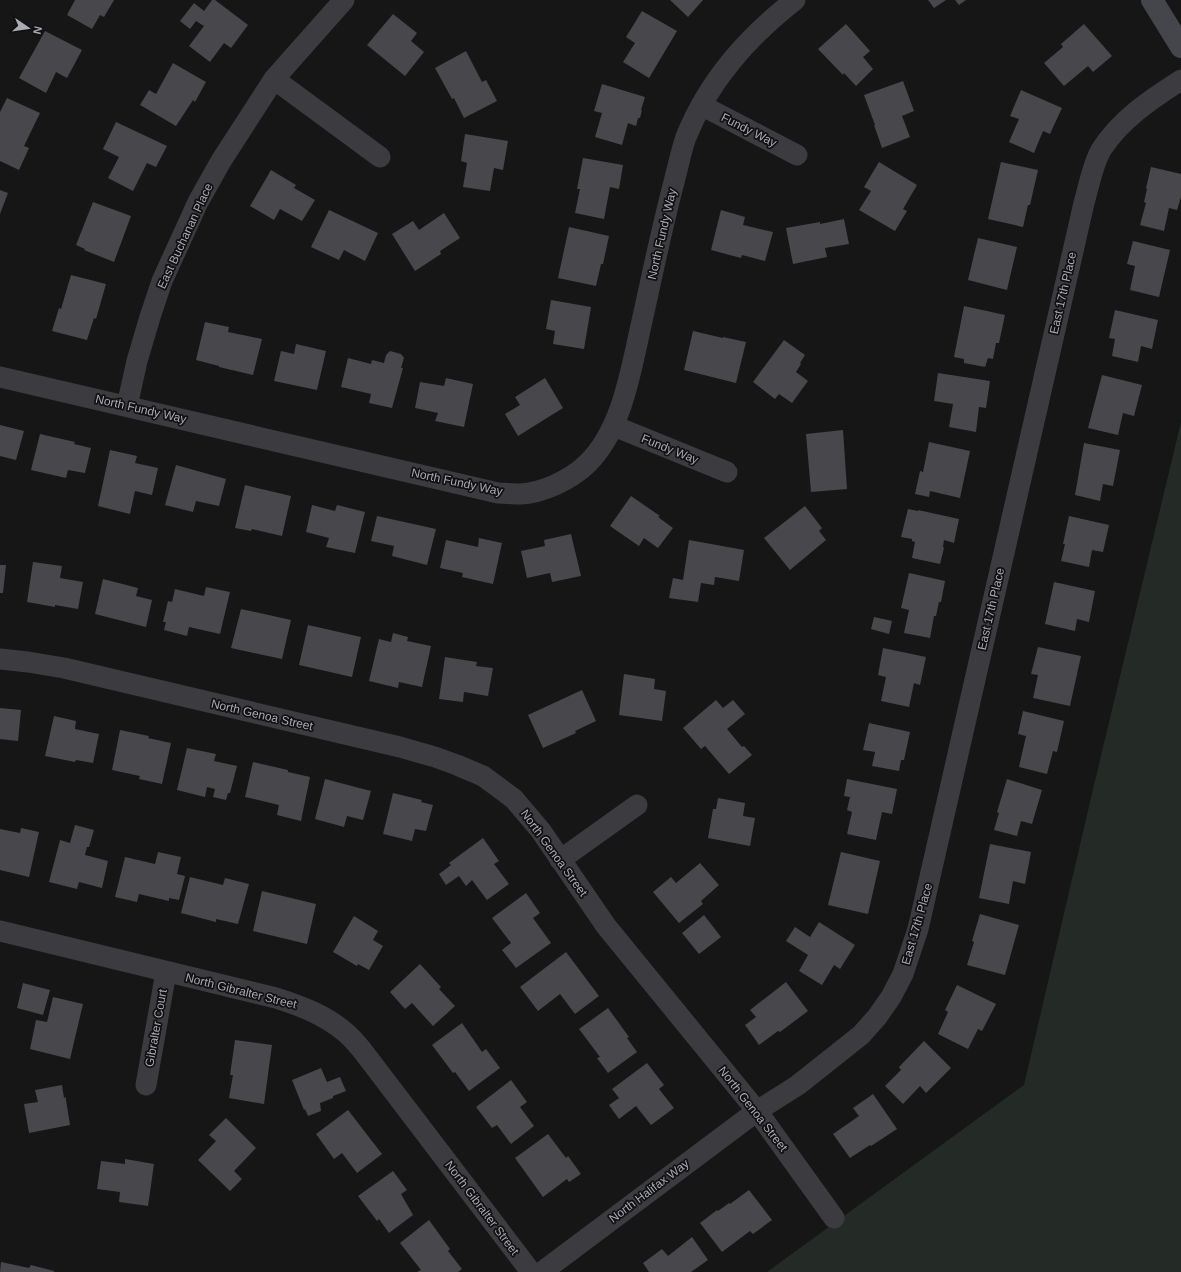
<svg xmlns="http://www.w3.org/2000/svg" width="1181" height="1272" font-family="Arial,sans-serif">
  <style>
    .green { fill: #242b27 }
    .building { fill: #48484c }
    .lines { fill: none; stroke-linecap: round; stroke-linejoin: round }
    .street { stroke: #3c3c40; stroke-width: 21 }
    .secondary { stroke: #45464b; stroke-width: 22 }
    .labels { text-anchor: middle; stroke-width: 3.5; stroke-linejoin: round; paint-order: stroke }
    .street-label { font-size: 12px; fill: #a9abb5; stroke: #111112 }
  </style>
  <rect width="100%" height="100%" fill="#161617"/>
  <path class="green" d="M1181,422V1272H767L1024,1085L1094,785Z"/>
  <path class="building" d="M75,0H114L104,17L100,15L92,29L67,15Z
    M212,0H215L248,25L231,48L224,43L210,62L189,46L204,26L196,21L190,29L180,21L194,3L204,11Z
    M670,0H703L688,17Z
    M928,0H946L934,8Z
    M955,0H966L959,5Z
    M642,11L677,31L649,78L623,62L635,43L626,37Z
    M393,14L417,33L411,41L424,52L405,76L367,45Z
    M846,24L870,51L863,57L873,69L856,86L844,73L843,75L818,49Z
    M1084,24L1112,56L1093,72L1088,66L1064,86L1044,63L1063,47L1061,44Z
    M45,31L82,50L67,78L56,72L46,93L19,78Z
    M466,51L482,82L486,80L497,101L464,118L454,98L452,99L435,68Z
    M173,63L206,82L195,102L193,100L176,126L140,105L149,90L156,94Z
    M903,81L914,111L902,116L910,137L882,148L874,125H875L864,95Z
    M602,84L645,97L641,110H642L640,118H638L636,126L628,123L622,145L595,137L602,113L594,111Z
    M1021,90L1062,108L1050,134L1043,131L1034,153L1009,142L1019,119L1010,116Z
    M7,98L40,113L24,146L29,148L19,170L0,161V112Z
    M116,122L167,146L156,167L147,163L133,191L108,178L119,157L103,149Z
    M465,134L508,141L503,170L494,168L490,191L463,187L467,163L461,161Z
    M583,158L623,165L619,189L610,187L604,219L575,213L580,189H577Z
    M879,162L917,185L903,209L907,211L895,231L859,210L871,191L864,187Z
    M1001,162L1038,170L1030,205H1028L1023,227L988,219Z
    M1151,167L1181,174V197L1177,210L1169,208L1164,231L1140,225L1146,203L1144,202L1147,189L1146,188Z
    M271,170L296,185L294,188L315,200L302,221L280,209L274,220L250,206Z
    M0,190L8,193L0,214Z
    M93,202L131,216L114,262L84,250L85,249L76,245Z
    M329,210L378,233L365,261L344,250L339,260L311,247Z
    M721,210L745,217L743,225L773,232L765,261L742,255L741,258L711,250Z
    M444,213L460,238L440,251L441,254L415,271L392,234L413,221L419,230Z
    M844,219L849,244L825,248L827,257L793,264L786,228L820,222V224Z
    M569,227L609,236L603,264H601L596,286L558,278Z
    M978,238L1017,247L1007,290L968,280Z
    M1133,241L1170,250L1159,297L1130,290L1135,266L1127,264Z
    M71,275L106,284L96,319L94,318L87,340L52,331L59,308L61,309Z
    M551,300L591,307L584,349L553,344L555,331L546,329Z
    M964,306L1005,315L999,343H996L993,359L988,358L985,367L964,363V359L954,357Z
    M1115,310L1158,320L1152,349L1141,346L1138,362L1112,356L1115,339L1109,338Z
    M205,322L229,327L228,332L262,339L253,375L219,367V366L196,360Z
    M693,331L723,338V337L746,342L736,383L684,370Z
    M784,340L805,355L800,363L801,364L796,372L808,381L792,403L779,394L775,399L753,382Z
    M296,344L326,351L317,390L274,381L281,351L294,354Z
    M390,351L401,354L404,358L401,368H403L392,408L369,403L371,394L341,387L348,358L371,364L372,360L384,363L386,355Z
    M938,373L990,381L986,408L979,407L976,432L949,427L953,404L934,401Z
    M1102,375L1142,385L1134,416L1123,413L1118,435L1088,428Z
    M446,378L473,384L464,427L435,421L438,413L415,408L420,382L444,386Z
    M545,378L563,408L518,436L505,414L520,405L515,397Z
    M0,425L24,431L16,460L0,456Z
    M843,430L847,489L811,492L806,434Z
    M40,434L75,442L74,444L91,448L85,473L68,470L66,478L31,470Z
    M929,442L970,451L960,498L930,491L929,497L915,494L920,471L923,472Z
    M1084,443L1120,450L1113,486L1103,484L1100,501L1075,495Z
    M110,450L137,456L135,463L158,468L152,495L135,491L130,514L98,506Z
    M176,465L226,479L219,506L196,501L193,512L165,505Z
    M245,485L291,496L282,536L252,529L251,531L235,528Z
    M631,496L660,516L658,517L673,528L658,548L644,538L639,546L610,526Z
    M312,505L335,511L337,505L365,512L355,553L326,547L329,538L306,532Z
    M805,506L822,528L819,531L826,540L790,570L764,538Z
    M908,509L918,511V510L959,519L954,543L944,540L943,547L944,548L940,564L912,558L915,542L912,541V539L901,537Z
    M377,516L436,529L427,565L392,556L394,546L371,541Z
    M1069,516L1109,525L1103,552L1092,550L1089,567L1061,561L1065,544H1063Z
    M571,534L581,576L552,582L550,573L527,578L521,551L545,546L544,540Z
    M479,538L502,543L493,584L462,577L463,573L440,568L446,540L478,547Z
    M689,540L744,550L739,581L715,577L714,585L701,583L698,602L669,598L673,578L683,580Z
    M33,562L62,566L60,578L83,582L78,609L55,605V607L27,602Z
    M0,565H6L3,593H0Z
    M909,573L945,581L941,602H939L936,616H934L930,638L904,633L909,610L901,608Z
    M103,579L138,588L136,596L152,600L146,627L95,614Z
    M1054,582L1095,591L1089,622L1077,619L1075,631L1045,624Z
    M206,587L230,592L220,634L189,627L187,636L164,630L166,622H163L168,601L172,602L175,589L204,596Z
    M241,609L291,620L282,659L231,648Z
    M874,617L892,621L889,634L871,629Z
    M308,625L361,637L352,677L299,665Z
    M393,633L408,637L407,641L431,646L422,687L399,682L398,688L369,681L379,639L391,642Z
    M1038,647L1081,656L1070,706L1033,698L1038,675L1031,674Z
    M883,648L926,657L920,685L914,683L909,707L881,701L886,677L878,675Z
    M445,657L477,662L476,666L493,668L488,696L464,692L463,702L439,699Z
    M624,674L655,679L654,689L666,691L662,721L619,715Z
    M582,690L596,721L575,731L576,733L543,748L528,715Z
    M716,700L723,708L733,700L745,714L727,729L742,747L744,746L752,755L729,774L705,746L701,749L683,728Z
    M0,708L21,710L18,741L0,739Z
    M1023,711L1064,721L1057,752L1053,751L1047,774L1019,767L1026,736L1018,734Z
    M54,716L76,721L75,729L99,734L93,763L76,760L75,762L45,756Z
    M869,723L910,732L904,760H901L899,771L872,766L875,752L863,750Z
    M120,730L149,736L148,738L171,743L162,784L139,779L140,776L112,770Z
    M187,748L216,754L214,761L237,766L230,793H228L226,800L213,797L215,789L207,787L205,797L177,790Z
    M253,762L288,770V772L310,777L301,821L277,815L279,805L245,797Z
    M325,779L371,791L363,820L347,816L344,827L315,819Z
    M847,779L897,789L892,814L882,812L876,840L847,834L852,812L847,810L850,797L844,796Z
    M1007,779L1042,790L1032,824L1021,821L1017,836L994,830L999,813L997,812Z
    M393,793L422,800L421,802L433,805L426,831L415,829L412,841L383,834Z
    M718,798L745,803L743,816L755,818L750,846L708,838L713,809H716Z
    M75,825L94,830L89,847H87L85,855L108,861L102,888L79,882L77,889L49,882L60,840L70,843Z
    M21,828L39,832L29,877L0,870V829L20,833Z
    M483,838L499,861L494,864L509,884L487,900L472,880L466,886L459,876L446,885L439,874L451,865L449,863Z
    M990,844L1031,852L1025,884L1013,881L1009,904L979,898Z
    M158,852L181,857L177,874L185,876L179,900L169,898V901L139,894L137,902L115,897L125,857L155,864Z
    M841,852L880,861L868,914L828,905Z
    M700,863L719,885L701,901L703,904L679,923L653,892L671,877L676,883Z
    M190,877L223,885L225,878L249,884L238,924L216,919V922L181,913Z
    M262,891L316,904L307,944L253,931Z
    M526,893L540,913L533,918L551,943L516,968L502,950L511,943L492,918Z
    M980,914L1019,925L1005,975L967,965L974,942L972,941Z
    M704,915L721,937L699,954L682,933Z
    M354,916L378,931L373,940L383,946L369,970L358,964L357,966L333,952Z
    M819,922L855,945L840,969L834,965L822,985L799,971L808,955L786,941L795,927L810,937Z
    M566,952L599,996L575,1014L560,994L538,1011L520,987Z
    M420,964L441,987L439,989L455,1006L433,1026L412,1003L405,1009L390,992Z
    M786,982L808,1011L780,1032L778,1031L759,1045L745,1025L756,1017L750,1010Z
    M23,983L50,990L43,1015L17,1008Z
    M957,985L996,1004L982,1031L978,1029L968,1049L938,1034L948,1012L945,1010Z
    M53,997L83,1004L70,1059L30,1049L36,1020L47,1022Z
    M608,1008L629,1037L627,1038L637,1052L608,1073L597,1058L600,1057L579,1029Z
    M462,1023L482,1052L486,1049L500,1068L469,1091L455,1072L453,1073L432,1045Z
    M235,1040L272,1045L264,1104L229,1098L233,1075H230Z
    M924,1041L951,1068L926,1093L920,1086L903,1104L885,1086L901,1070L899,1067Z
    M647,1063L664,1085L659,1089L674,1108L651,1125L636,1106L619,1119L609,1105L619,1098L612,1089Z
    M321,1068L327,1082L340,1077L346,1091L333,1096V1098L320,1103L321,1111L308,1116L305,1109L304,1110L292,1080Z
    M511,1080L527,1102L520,1107L534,1126L511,1144L497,1125L492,1128L476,1107Z
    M62,1085L64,1098L66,1097V1100L70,1125L29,1133L24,1104L38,1102L35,1090Z
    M873,1094L897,1129L871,1146L870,1145L850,1158L833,1134L859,1116L853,1108Z
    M348,1110L382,1154L357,1173L342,1153L334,1159L316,1134Z
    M226,1118L256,1148L234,1171L242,1179L230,1191L198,1160L216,1141L209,1135Z
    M548,1134L566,1158L568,1156L581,1174L569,1182L567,1179L543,1197L515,1158Z
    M125,1159L154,1164L148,1206L119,1202L120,1192L97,1189L101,1161L125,1164Z
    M393,1171L407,1190L401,1194L413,1215L389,1233L379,1219L377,1221L358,1196Z
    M749,1190L772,1220L753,1234L750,1231L722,1252L700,1223L717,1210L718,1211L729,1203L730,1204Z
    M429,1220L450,1249L448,1251L462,1269L458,1272H417L421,1270L400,1243Z
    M692,1237L708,1260L691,1272H649L643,1263L662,1249L668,1256Z
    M1,1262L29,1268L31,1265L54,1271V1272H0Z"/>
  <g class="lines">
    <path class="street" d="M274,79L380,157
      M701,105L797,155
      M0,377L498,493C505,493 512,494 520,494C543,493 570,480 587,464C621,431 630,375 640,330C651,281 661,231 674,182C678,167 681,151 686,137C709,80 748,37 795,0
      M127,406L137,361L150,317L162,281L198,202L221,161L274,79L344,0
      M614,426L727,472
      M0,659L28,662L64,668L400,747L435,757L457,765L483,776L498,787L514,799L541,831L606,926L757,1111L834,1218
      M560,860L637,805
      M0,931L276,998C301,1006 325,1015 345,1032C351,1037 357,1044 362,1050L531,1272
      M146,1085L166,972
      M542,1272L757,1111L798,1085L861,1035L877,1017L891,997L903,974L918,929L1084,203C1089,186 1092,166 1101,150C1120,120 1151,99 1181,80"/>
    <path class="secondary" d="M1152,0L1181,47"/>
  </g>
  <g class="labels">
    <g class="street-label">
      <text transform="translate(749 130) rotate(27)" y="4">Fundy Way</text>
      <text transform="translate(662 234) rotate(-77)" y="4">North Fundy Way</text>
      <text transform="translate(185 236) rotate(-65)" y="4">East Buchanan Place</text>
      <text transform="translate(1063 293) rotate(-77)" y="4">East 17th Place</text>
      <text transform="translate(141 409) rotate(13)" y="4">North Fundy Way</text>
      <text transform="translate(670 449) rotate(22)" y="4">Fundy Way</text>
      <text transform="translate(457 482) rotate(12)" y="4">North Fundy Way</text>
      <text transform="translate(991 609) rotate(-77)" y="4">East 17th Place</text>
      <text transform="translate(262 715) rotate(13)" y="4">North Genoa Street</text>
      <text transform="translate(554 853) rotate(54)" y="4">North Genoa Street</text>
      <text transform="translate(917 924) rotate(-74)" y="4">East 17th Place</text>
      <text transform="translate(241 991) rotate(14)" y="4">North Gibralter Street</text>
      <text transform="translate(156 1028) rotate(-80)" y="4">Gibralter Court</text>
      <text transform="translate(753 1109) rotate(52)" y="4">North Genoa Street</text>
      <text transform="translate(649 1191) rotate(-37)" y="4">North Halifax Way</text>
      <text transform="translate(482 1208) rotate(53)" y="4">North Gibralter Street</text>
    </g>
  </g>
  <g transform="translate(28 28) rotate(103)" stroke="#111112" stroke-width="3" paint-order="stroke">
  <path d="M0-3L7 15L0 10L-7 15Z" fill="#a9abb5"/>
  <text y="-6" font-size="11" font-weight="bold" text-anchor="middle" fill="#a9abb5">N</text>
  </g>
</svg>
